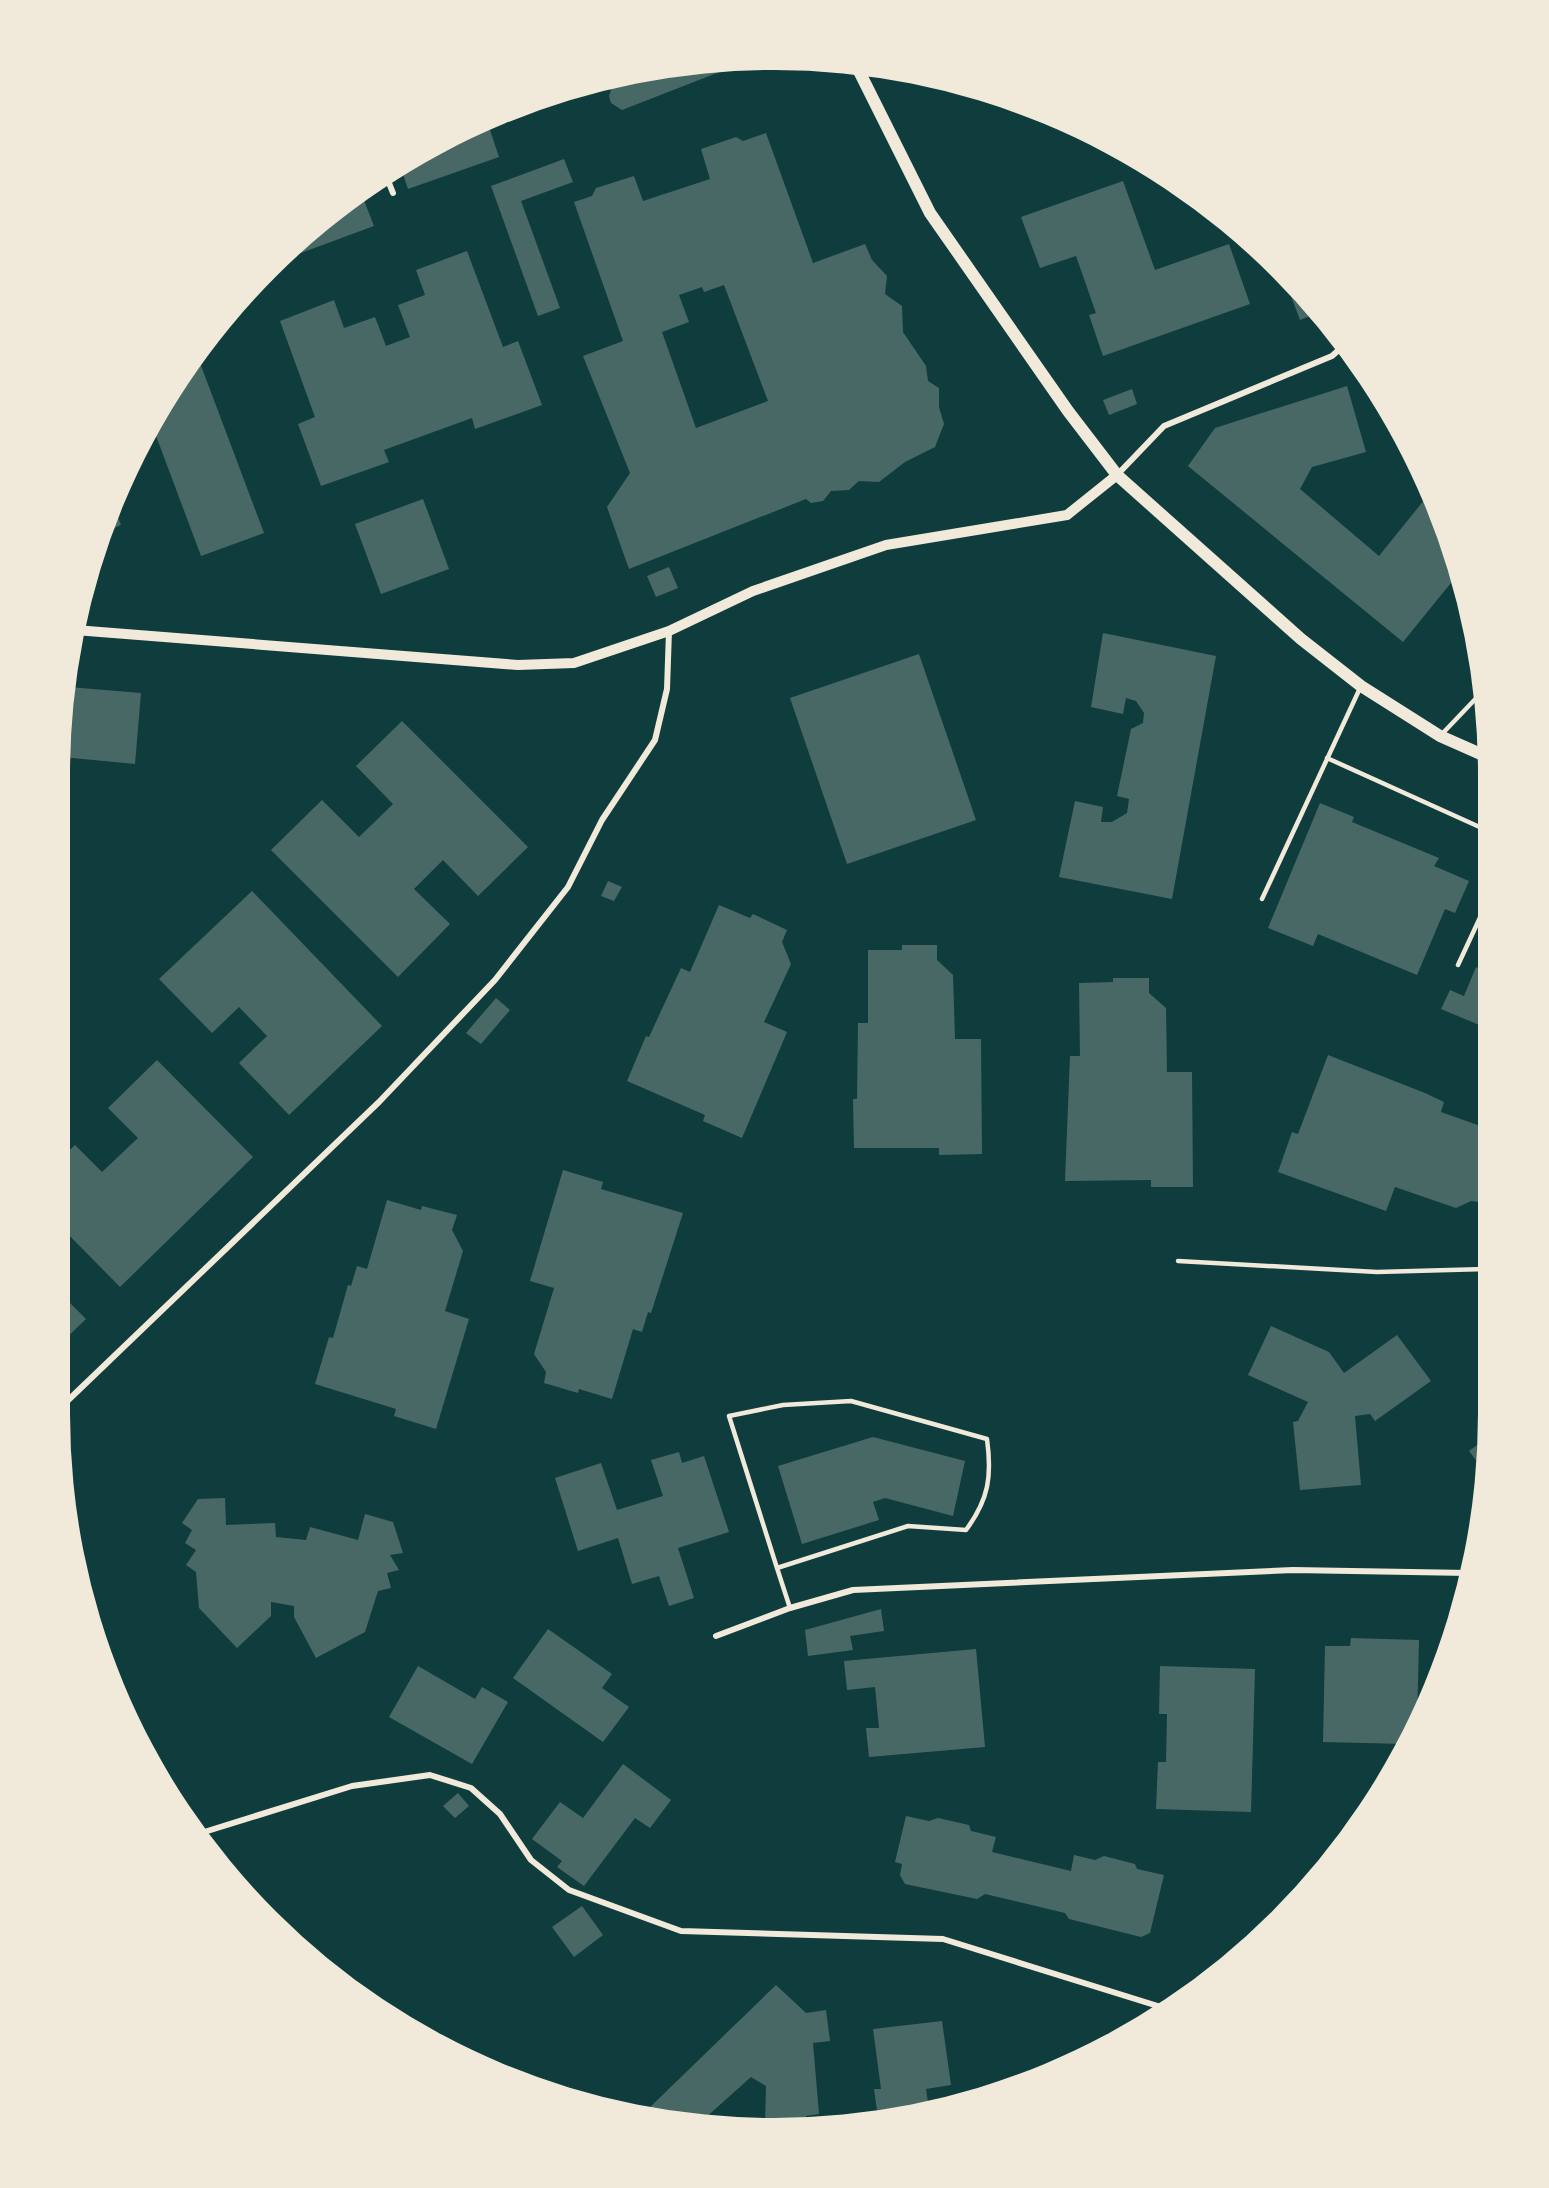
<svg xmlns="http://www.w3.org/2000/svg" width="1549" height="2188" font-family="'Source Serif 4',serif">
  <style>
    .building { fill: #486865; fill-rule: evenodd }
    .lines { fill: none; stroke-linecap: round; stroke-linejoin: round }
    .service { stroke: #f1e9da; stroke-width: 4.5 }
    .minor { stroke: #f1e9da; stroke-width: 6 }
    .tertiary { stroke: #f1e9da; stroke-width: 10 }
    .secondary { stroke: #f1e9da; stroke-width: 12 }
  </style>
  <rect width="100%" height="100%" fill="#0f3d3e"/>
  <path class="building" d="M740,64L622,110L611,103L609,96L611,90L608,83L681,66Z
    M488,124L499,157L408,189L401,168L417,156Z
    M766,133L813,263L865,244L872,260L887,276L885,294L902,306L903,332L926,366L928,381L939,388V407L944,424L935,447L905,462L879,482L859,481L849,490L831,491L823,501L811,503L806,499L629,569L607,507L630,473L583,356L623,341L574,202L592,196L596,188L634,176L643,201L710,179L701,149L736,137L743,141ZM724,285L768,401L696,428L662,332L689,322L679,295L702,287L704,292Z
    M564,159L573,182L521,201L560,308L538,316L491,186Z
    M1123,181L1155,270L1229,244L1250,304L1103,356L1089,315L1096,313L1076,256L1040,268L1021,217Z
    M362,195L374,226L282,260L303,238Z
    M467,251L503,347L518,341L542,405L475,429L472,418L384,450L389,462L321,486L298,424L315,417L280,321L334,300L344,328L375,317L386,346L410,337L398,305L425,295L416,270Z
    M1284,278L1311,303L1318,313L1300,320Z
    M197,355L264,533L201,556L152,425Z
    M1347,386L1366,452L1312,467L1300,489L1379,556L1429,494L1459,573L1403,642L1188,466L1215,428Z
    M1132,389L1137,404L1109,415L1103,400Z
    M423,499L449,569L381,594L355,524Z
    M113,505L121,525L105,532L109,520Z
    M669,567L678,588L656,597L647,576Z
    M1103,633L1216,656L1172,899L1059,877L1075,801L1103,807L1101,822H1112L1127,813L1129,799L1117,796L1131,729L1143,723L1144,713L1136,701L1126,698L1123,714L1091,707Z
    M919,654L976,820L847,864L790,698Z
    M69,687L141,693L135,764L62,757Z
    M402,721L528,847L478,896L443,860L414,889L450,924L398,977L271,850L322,800L359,837L393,804L356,766Z
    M1320,803L1354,817L1352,822L1439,858L1434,866L1469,881L1455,913L1445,909L1417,975L1318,934L1313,946L1268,928Z
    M608,881L622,887L614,901L601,896Z
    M252,891L382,1026L289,1115L239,1063L267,1036L239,1007L212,1033L159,979Z
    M719,905L750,918L753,914L787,930L782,942L791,964L764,1022L787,1032L742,1138L703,1121L705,1115L627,1081L646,1036L649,1037L681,968L690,972Z
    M902,945H937V960L953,975L955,1039H981L982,1154L939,1155V1148H854L853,1099H857L858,1023H868V950H902Z
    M1476,967L1485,971L1484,1027L1441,1009L1450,990L1464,996Z
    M1113,978H1149V993L1166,1008L1167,1072H1192L1193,1187H1151V1180L1065,1181L1070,1056H1080L1079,983L1113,982Z
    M496,998L510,1010L481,1044L466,1033Z
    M1328,1055L1425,1093L1444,1102L1441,1112L1486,1128V1203L1471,1201L1456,1208L1395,1187L1386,1211L1278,1172L1292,1132L1298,1134Z
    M157,1060L253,1157L120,1287L60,1226V1159L75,1145L102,1172L138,1138L108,1108Z
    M563,1170L603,1182L601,1189L683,1213L651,1313L648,1312L642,1332L633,1329L612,1399L579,1389L578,1393L544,1383L546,1372L534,1354L554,1288L530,1281Z
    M387,1200L421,1210L422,1206L457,1215L452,1230L463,1251L445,1311L469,1319L436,1429L394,1416L396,1409L315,1384L329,1337L333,1338L348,1285L351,1286L357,1266L367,1269Z
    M60,1293L86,1319L60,1344Z
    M1271,1326L1329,1352L1344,1373L1397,1335L1431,1381L1375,1421L1370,1414L1355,1416L1361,1485L1300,1490L1293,1422L1298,1421L1308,1402L1248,1375Z
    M873,1437L965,1461L953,1516L885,1498L873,1502L879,1520L802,1544L778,1466Z
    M1487,1438V1460L1485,1472L1469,1451Z
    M679,1452L682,1463L704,1456L729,1532L678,1548L694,1598L669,1606L659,1576L632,1584L618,1538L578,1551L555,1478L601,1463L617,1510L663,1496L651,1460Z
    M225,1498L226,1525L275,1523L276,1537L306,1540L310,1527L358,1540L365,1514L393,1522L403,1553L390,1555L399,1570L387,1573L391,1588L378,1591L365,1632L316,1658L294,1617V1606L271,1602V1616L237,1648L199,1608L196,1572L186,1565L196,1550L185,1543L192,1530L182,1523L198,1499Z
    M881,1609L884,1631L850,1636L853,1650L808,1656L805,1630Z
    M548,1629L612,1674L602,1688L629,1707L603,1742L513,1678Z
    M1351,1638L1419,1640L1417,1725L1406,1744L1323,1742L1325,1646H1350Z
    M976,1649L985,1747L869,1757L866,1728H879L875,1687L847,1690L844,1661Z
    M418,1666L475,1699L482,1687L508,1702L472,1764L389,1717Z
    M1160,1666L1255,1669L1251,1812L1156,1809L1158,1762H1166L1167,1714H1159Z
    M623,1764L671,1800L650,1828L635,1818L584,1886L557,1867L562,1861L532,1839L560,1802L583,1818Z
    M458,1793L469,1806L455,1818L443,1806Z
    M906,1816L929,1821L938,1818L969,1825L971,1831L996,1837L992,1852L1071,1871L1074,1855L1095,1860L1104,1856L1135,1864L1137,1869L1164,1875L1150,1933L1141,1937L1069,1919L1065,1913L985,1894L977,1899L905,1884L900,1875L902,1864L895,1862Z
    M582,1906L603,1935L574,1957L552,1927Z
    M776,1985L806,2013L826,2010L830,2041L813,2043L819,2114L806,2116V2125L760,2127L765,2125L766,2086L751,2077L703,2120L704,2123L682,2122L645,2112Z
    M942,2021L951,2085L926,2089L929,2109L914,2114L878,2118L874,2089H881L873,2029Z"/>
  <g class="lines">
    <path class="service" d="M1441,735L1483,691
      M1327,758L1484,829
      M1262,899L1361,686
      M1458,965L1484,909
      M1178,1261L1377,1272L1486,1269
      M777,1568L729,1416L783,1405L851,1401L987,1439C992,1476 989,1499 966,1530L908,1526L777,1568L790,1608"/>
    <path class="minor" d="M387,178L393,193
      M1117,475L1164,426L1332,356L1341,348
      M60,1408L379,1102L495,980L568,887L602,820L655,740L667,689L669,631
      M716,1636L790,1608L853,1590L1293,1570L1469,1573
      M201,1833L352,1786L430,1775L471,1788L500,1814L531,1860L569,1890L681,1931L943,1939L1161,2007"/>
    <path class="tertiary" d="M75,630L518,665L574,663L669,631L753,591L886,545L1067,515L1117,475"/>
    <path class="secondary" d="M857,67L930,213L1068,411L1117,475L1301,639L1361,686L1440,736L1483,755"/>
  </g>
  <path d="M0 0H1549V2188H0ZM774 70H774A704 704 0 0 1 1478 774V1414A704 704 0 0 1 774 2118H774A704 704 0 0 1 70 1414V774A704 704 0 0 1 774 70Z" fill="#f1e9da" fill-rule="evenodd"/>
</svg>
